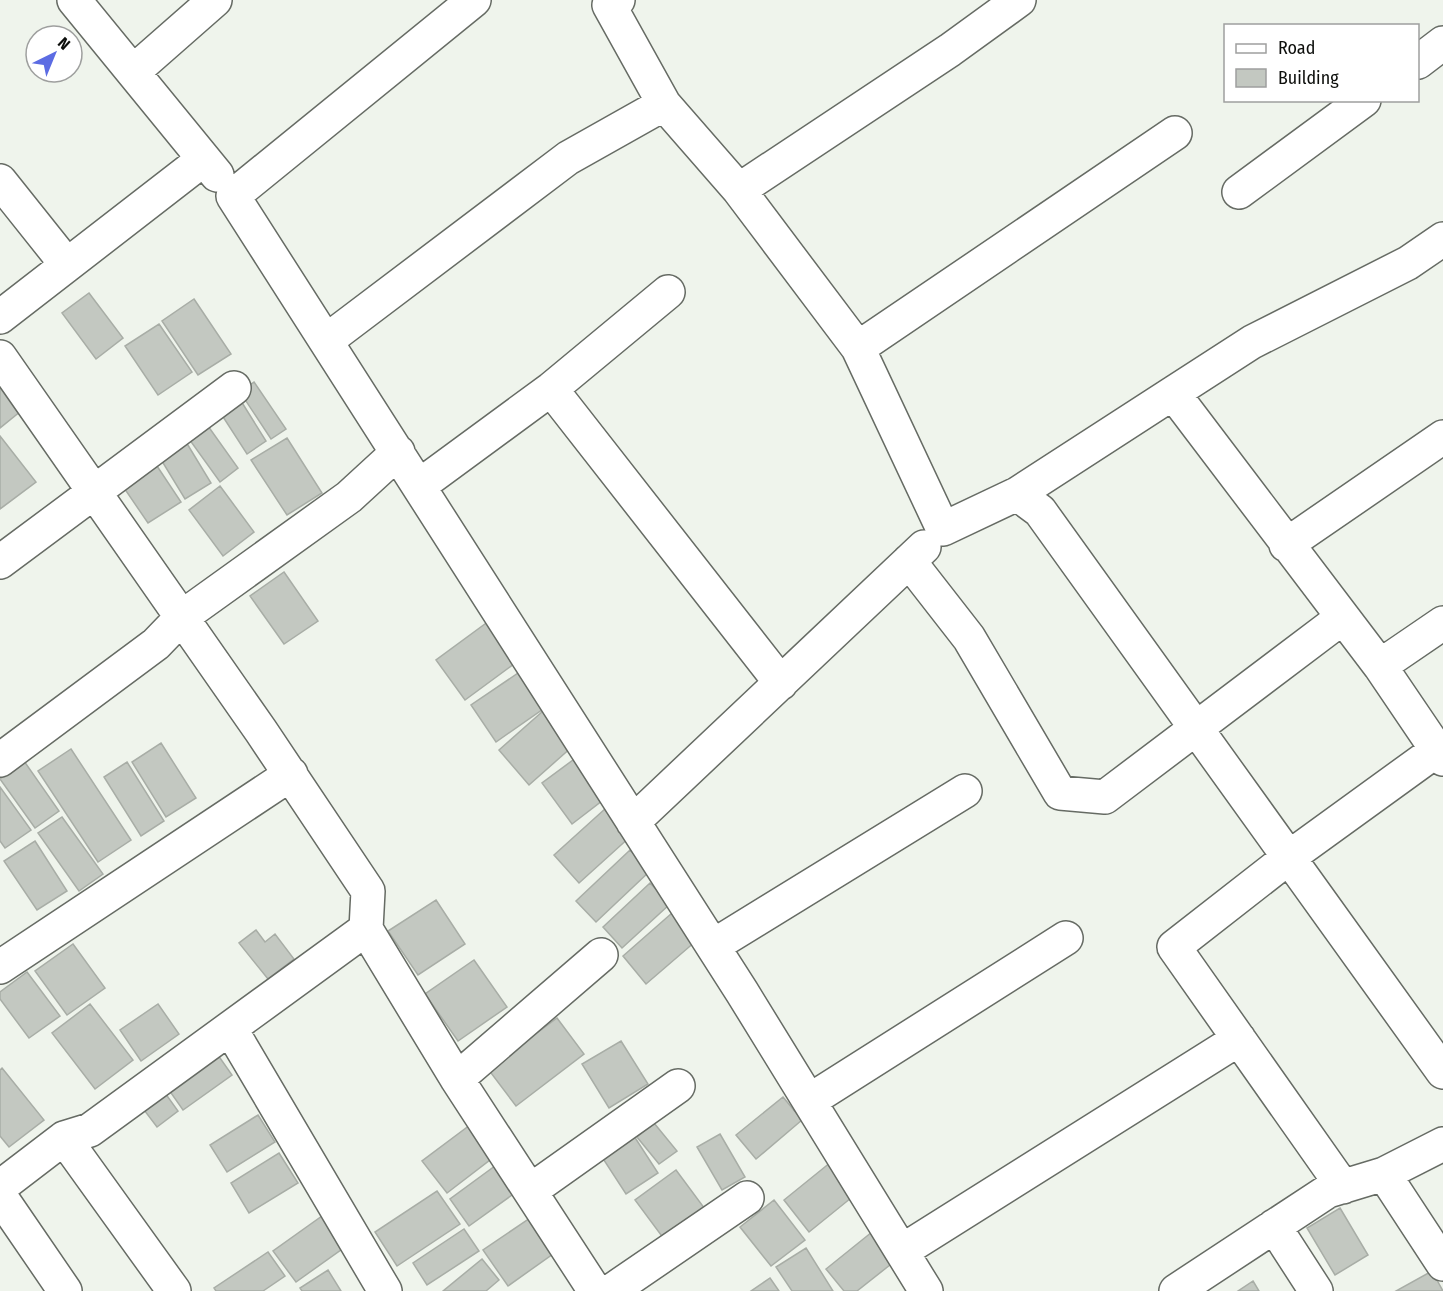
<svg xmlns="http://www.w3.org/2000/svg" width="1443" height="1291" font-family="'Fira Sans Condensed',sans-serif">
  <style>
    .building { fill: #c3c8c1; stroke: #a8ada6; stroke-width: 1.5 }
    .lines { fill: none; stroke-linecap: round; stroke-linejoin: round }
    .minor-casing { stroke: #666b64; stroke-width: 36 }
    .minor { stroke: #fff; stroke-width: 33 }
  </style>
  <rect width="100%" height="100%" fill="#eff4ec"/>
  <path class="building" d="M89,293L123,338L96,359L62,313Z
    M194,299L231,354L198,375L162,321Z
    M159,324L192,372L158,395L125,346Z
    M0,376L26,407L0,428Z
    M254,382L286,429L271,439L240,392Z
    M236,393L266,441L247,454L216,406Z
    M203,419L238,468L220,482L184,432Z
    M0,436L36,482L0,509Z
    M183,437L211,483L185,499L157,453Z
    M287,438L322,493L287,515L251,460Z
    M153,460L181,502L148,523L120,482Z
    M220,486L254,532L223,556L189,510Z
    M284,572L318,621L284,644L250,596Z
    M489,621L518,661L465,700L436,660Z
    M521,671L546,707L496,742L471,705Z
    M543,711L573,746L529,785L499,750Z
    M161,743L196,798L166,817L132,762Z
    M71,749L131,840L98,862L38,771Z
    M577,757L607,797L572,824L542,783Z
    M24,761L59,811L35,828L0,779Z
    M127,762L164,821L141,836L104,777Z
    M0,787L31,830L5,848L0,841Z
    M606,808L631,836L579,883L554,855Z
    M62,817L103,874L79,891L38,833Z
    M35,841L67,891L37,910L4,861Z
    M630,850L650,871L596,922L576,901Z
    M650,883L670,904L622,948L603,927Z
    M436,900L465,944L418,975L388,931Z
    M672,913L696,941L646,984L623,956Z
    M256,930L265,942L275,934L294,959L268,979L239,943Z
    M73,944L105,988L67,1015L35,971Z
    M474,960L507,1007L458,1041L425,994Z
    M27,972L60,1016L29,1038L0,999V992Z
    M90,1004L133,1060L95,1089L52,1033Z
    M158,1004L179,1034L141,1061L120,1030Z
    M557,1018L584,1054L516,1106L488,1069Z
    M621,1041L648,1084L609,1108L582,1064Z
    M213,1048L232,1075L183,1110L164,1083Z
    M2,1068L44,1120L9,1147L0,1136V1070Z
    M160,1086L178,1111L157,1127L138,1102Z
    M783,1097L802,1120L756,1159L736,1135Z
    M258,1115L275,1142L227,1172L210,1145Z
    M474,1122L499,1153L447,1193L422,1161Z
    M654,1123L677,1151L659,1164L637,1137Z
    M632,1133L658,1173L626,1194L600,1154Z
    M720,1134L745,1177L722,1190L697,1147Z
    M279,1153L298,1183L249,1213L231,1183Z
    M831,1162L856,1194L809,1232L784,1200Z
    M499,1163L519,1190L469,1226L450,1199Z
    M676,1170L705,1209L664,1239L635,1200Z
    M437,1191L460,1224L397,1266L375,1232Z
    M774,1200L805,1240L771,1266L740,1227Z
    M1340,1208L1368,1255L1335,1275L1307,1228Z
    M536,1214L560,1249L508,1286L483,1250Z
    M322,1216L345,1247L296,1282L273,1251Z
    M464,1229L479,1251L427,1285L413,1263Z
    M872,1232L895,1261L857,1291H844L826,1269Z
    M806,1248L833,1291H792L776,1267Z
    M268,1252L285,1276L263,1291H216L214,1288Z
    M482,1259L499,1280L486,1291H443Z
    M328,1270L341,1291H302L300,1288Z
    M1432,1271L1443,1291H1396Z
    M770,1278L779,1291H751Z
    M1253,1281L1259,1291H1238Z"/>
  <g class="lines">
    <g class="minor-casing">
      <path id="minor" d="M74,0L217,175
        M474,0L233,196L742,992L926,1291
        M618,0L609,5L664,104L739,190L858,348L943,529L1017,494L1040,511L1443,1072
        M1418,62L1443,43
        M133,72L215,0
        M0,181L67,265
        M739,190L950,50L1019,0
        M1239,192L1364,100
        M0,317L204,159
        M326,341L568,158L664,104
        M858,348L1175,133
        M0,357L261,731L368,891L366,929L457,1079L595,1291
        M551,389L781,683
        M1173,393L1252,342L1408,263L1443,239
        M419,486L551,389L668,292
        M1017,494L1173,393L1380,666L1443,759
        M1286,545L1443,437
        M909,561L969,638L1060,793L1105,797L1342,618
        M0,562L234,388
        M1380,666L1443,623
        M0,760L156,644L182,617L349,497L398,452
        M633,822L924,547
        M713,946L965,791
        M0,967L291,774
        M230,1028L385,1291
        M457,1079L601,955
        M809,1101L1066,938
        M64,1138L90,1130L366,929
        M1384,1174L1443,1264
        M0,1187L64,1138L174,1291
        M1343,1187L1174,947L1288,858L1437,750
        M530,1191L678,1086
        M0,1196L65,1291
        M1274,1226L1316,1291
        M902,1251L1239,1039
        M611,1291L747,1198
        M1176,1291L1328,1191L1384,1174L1443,1144"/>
    </g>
    <use href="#minor" class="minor"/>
  </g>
  <rect x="1224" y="24" width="195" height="78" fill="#ffffff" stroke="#9e9f9e" stroke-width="1.5"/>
  <rect x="1236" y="44" width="30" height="9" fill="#ffffff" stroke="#9e9f9e" stroke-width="1.5"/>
  <text x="1278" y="54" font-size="18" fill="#0d0f0c">Road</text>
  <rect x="1236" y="69" width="30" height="18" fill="#c3c8c1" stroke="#9e9f9e" stroke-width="1.5"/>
  <text x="1278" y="84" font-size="18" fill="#0d0f0c">Building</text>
  <g transform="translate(54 54) rotate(43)"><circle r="28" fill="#ffffff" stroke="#9e9f9e" stroke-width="1.5"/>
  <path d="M0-4.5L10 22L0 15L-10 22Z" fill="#5c6ce3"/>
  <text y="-9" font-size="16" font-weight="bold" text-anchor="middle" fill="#0d0f0c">N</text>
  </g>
</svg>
